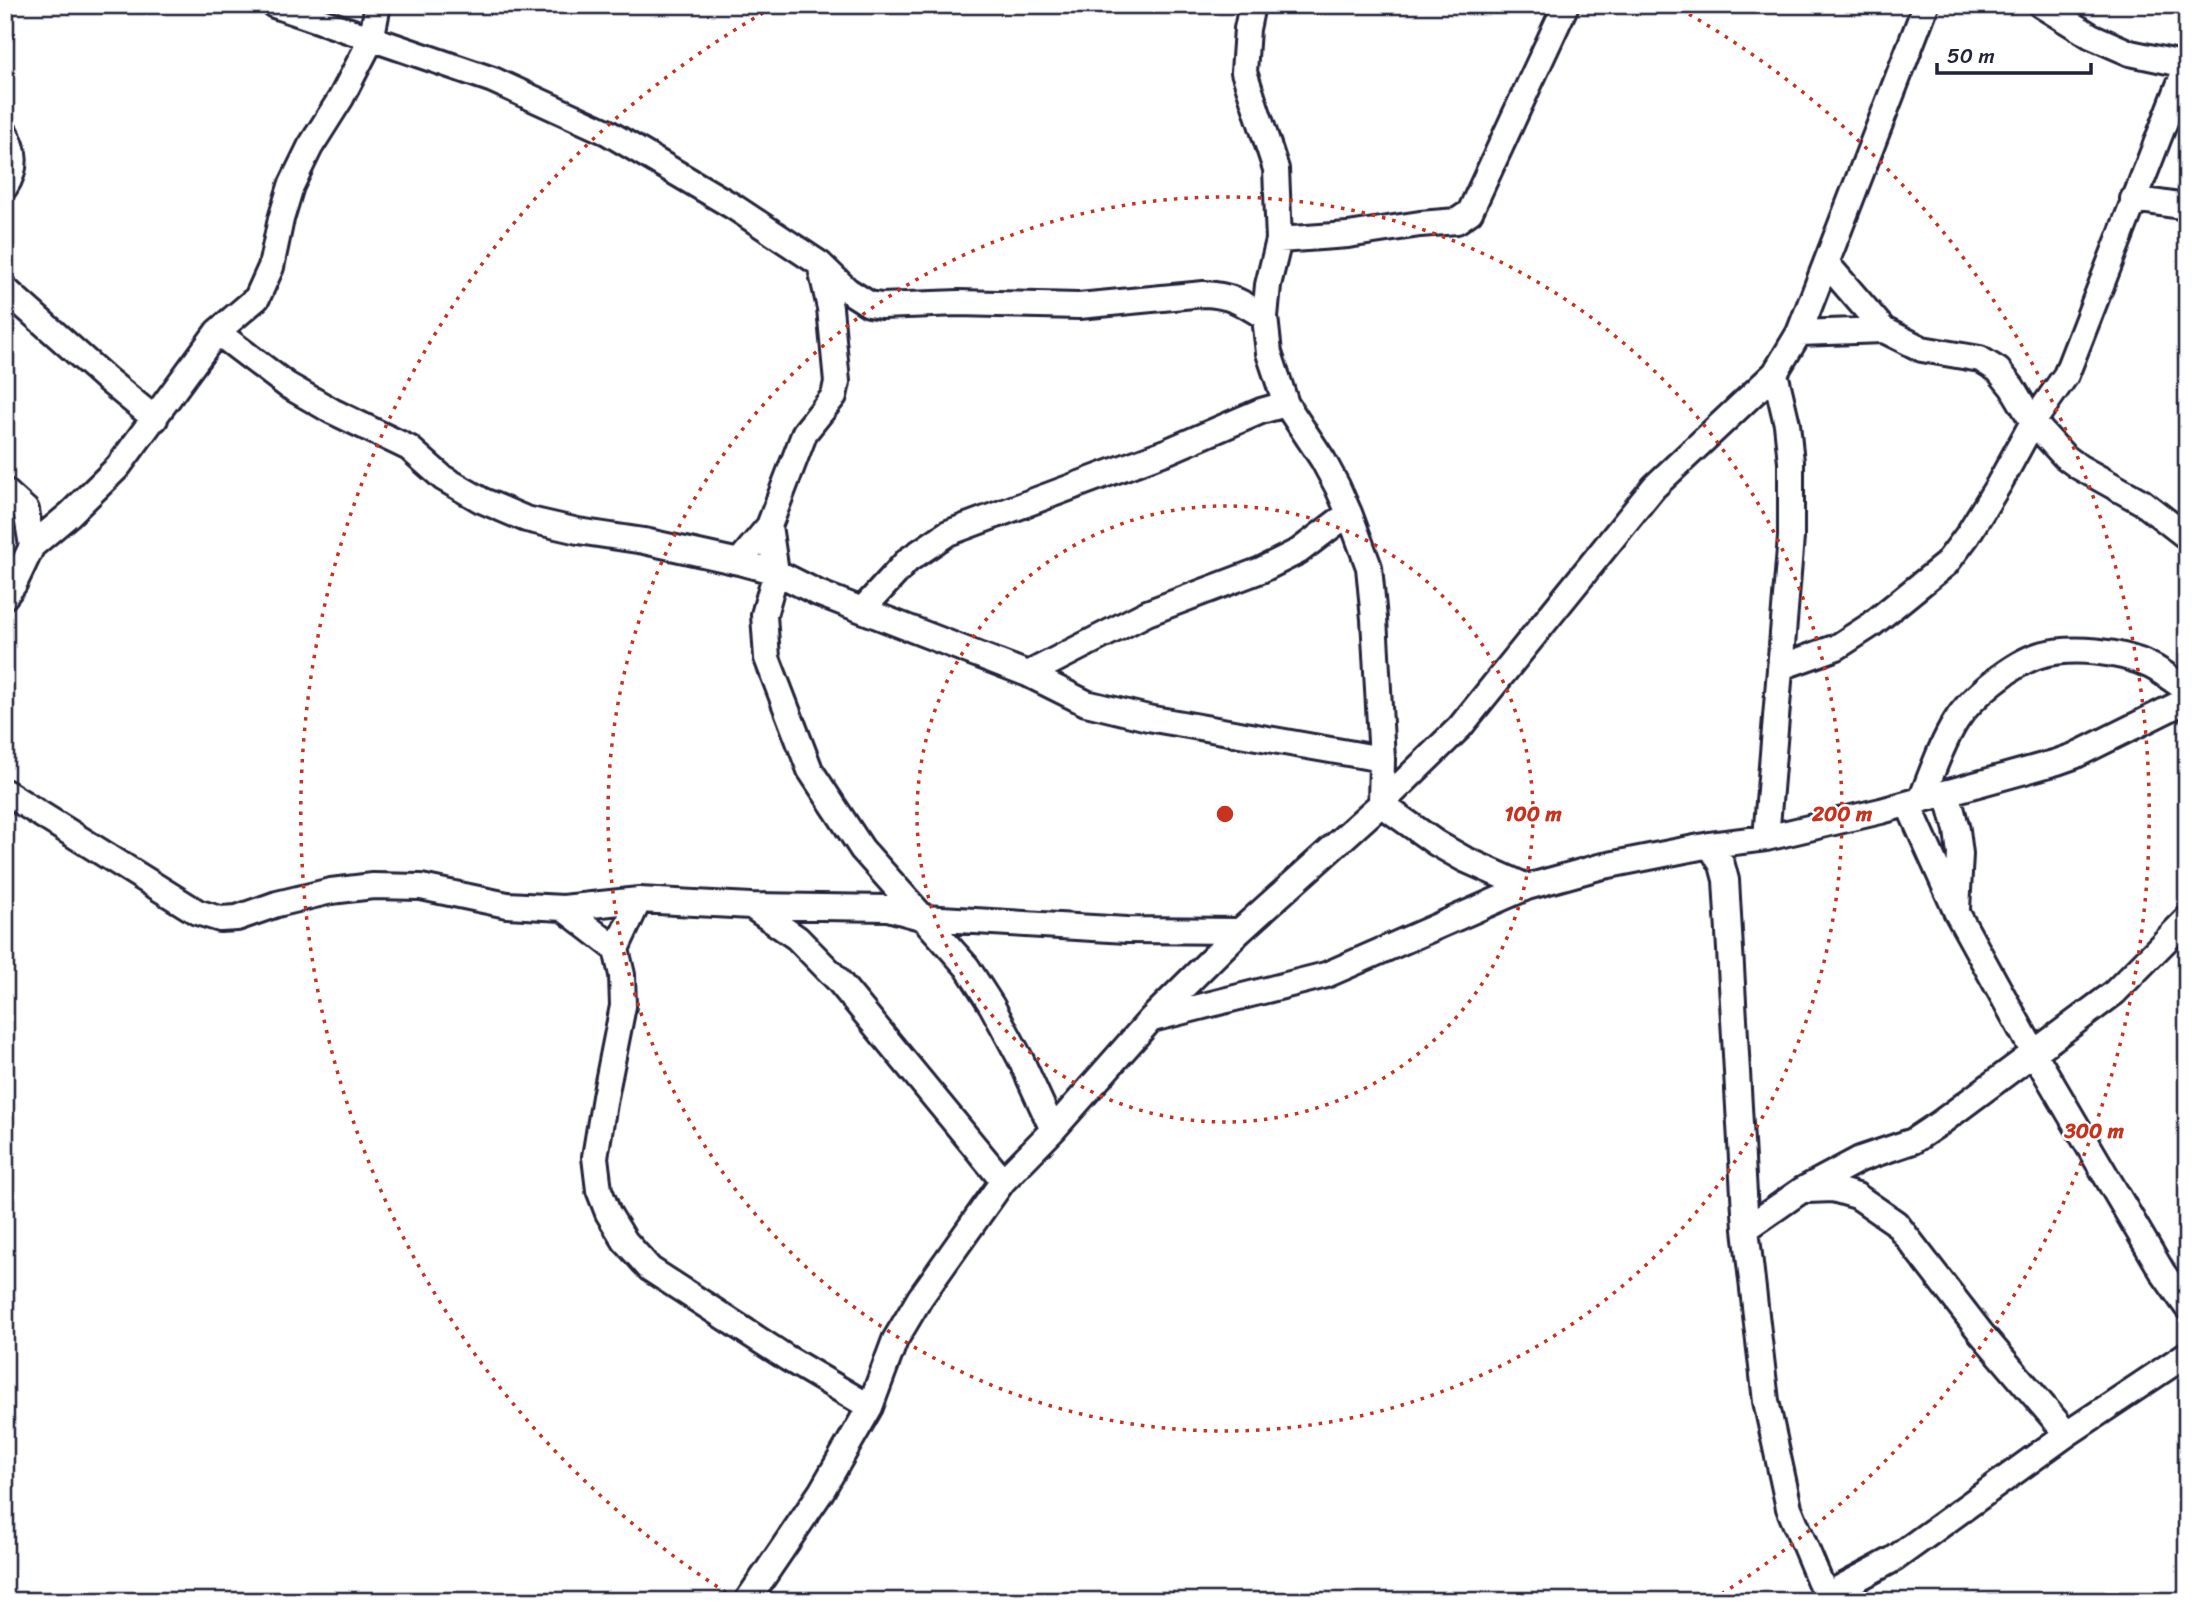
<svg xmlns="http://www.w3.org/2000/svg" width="2192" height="1606" font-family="Sriracha,sans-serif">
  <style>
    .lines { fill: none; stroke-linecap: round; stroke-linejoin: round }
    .minor-casing { stroke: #22223b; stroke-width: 30 }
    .minor { stroke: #fff; stroke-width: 24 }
    .ring { fill: none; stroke: #c8321e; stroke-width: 3.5; stroke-dasharray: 3.5 7 }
    .centre { fill: #c8321e; stroke: #fff; stroke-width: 3.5 }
    .ring-label { font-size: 21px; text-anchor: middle; font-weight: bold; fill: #c8321e; stroke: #fff; stroke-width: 5; stroke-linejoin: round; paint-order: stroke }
  </style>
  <rect width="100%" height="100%" fill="#fff"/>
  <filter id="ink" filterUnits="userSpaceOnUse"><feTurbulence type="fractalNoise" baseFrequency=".0143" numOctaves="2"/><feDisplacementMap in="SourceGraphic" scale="14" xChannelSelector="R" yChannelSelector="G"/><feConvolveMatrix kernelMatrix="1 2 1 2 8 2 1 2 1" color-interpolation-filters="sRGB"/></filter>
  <g filter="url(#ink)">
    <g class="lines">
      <g class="minor-casing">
        <path id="minor" d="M274,5L493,80L607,132L734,207L820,264L847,290L869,304L881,306L959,303L1079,306L1204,294C1231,295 1243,303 1265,317
          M1252,5L1247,29L1244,72L1276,169L1279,240L1268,285L1265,317L1269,353L1286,404L1323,460L1337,486L1349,513L1369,567L1374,619L1382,759L1381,804L1436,843L1464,859L1527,887
          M2041,5L2091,36L2130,53L2187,65
          M5,133C16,150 17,169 5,187
          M2133,199L2187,207
          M1279,240L1348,235L1420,224L1457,221L1470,212L1566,5
          M1827,264L1884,330L1922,349L1980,359L1998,370L2012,387L2033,422L2064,456L2079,467L2142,502L2187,537
          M5,289L105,378L155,419
          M217,332L287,385L332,411L409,448L443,478L481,500L526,519L578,531L644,541L739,562L776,572L818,593L1028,674L1086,703L1148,718L1382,759
          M1799,333L1884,330
          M5,491L26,510L32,546
          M769,526L776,572L764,615L767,658L810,770L862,849L967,967L992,1006L1020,1058L1053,1130
          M739,562L769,526L805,432L834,396L837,382L830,308L820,264
          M5,596L14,584L32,546L70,514L118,467L217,332L257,298L271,267L281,219L291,186L310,147L341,98L371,40L378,5
          M862,610L908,560L948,533L1168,451L1261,411L1286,404
          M1781,667L1837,647L1871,625L1946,564L1967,536L1999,484L2033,422L2066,375L2187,65
          M1028,674L1147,613L1261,570L1299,551L1349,513
          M5,792L197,912L220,919L237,918L277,904L331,891L373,886L421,887L507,905L563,908L639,900L751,906L888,908L924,918L1127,930L1240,931
          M1947,792L1957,830L1960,854L1957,909
          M1921,800C1932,773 1941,745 1956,721C1971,697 2013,663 2040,655C2072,646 2121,651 2151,666C2163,672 2175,682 2187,690
          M1908,804L1957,913L2034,1053L2163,1273L2187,1307
          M1766,838L1791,537V462L1787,424L1775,373
          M1710,845L1722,865L1726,880L1746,1229L1766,1401L1789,1508L1828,1601
          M639,900L616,949L622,975L623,1006L605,1097L595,1157L599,1190L608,1213L625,1241L650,1269L787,1358L870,1407
          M751,906L797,938L837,979L1003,1181
          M563,908L616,949
          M1152,1019L1326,975L1527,887L1599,867L1710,845L1766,838L1881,811L2057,762L2074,756L2187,700
          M1807,1190L1833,1189L1857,1196L1896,1223L1981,1333L2067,1434
          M1746,1229L1802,1190L1860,1159L1913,1141L1940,1123L2114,993L2187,919
          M1827,1595L1894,1559L2067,1434L2187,1354
          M747,1601L821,1492L870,1407L895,1340L920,1298L1003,1181L1053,1130L1151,1019L1240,931L1381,804L1460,727L1654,487L1775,373L1799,333L1926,5"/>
      </g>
      <use href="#minor" class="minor"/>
    </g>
  </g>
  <g class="ring">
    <circle cx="1225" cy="814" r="308"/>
    <circle cx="1225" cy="814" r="617"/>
    <path d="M735 1598A925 925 0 0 1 770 9M1680 9A925 925 0 0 1 1715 1598"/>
  </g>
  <circle cx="1225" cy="814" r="10" class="centre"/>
  <g class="ring-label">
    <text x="1533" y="821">100 m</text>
    <text x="1842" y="821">200 m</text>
    <text x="2094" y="1138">300 m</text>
  </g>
  <rect width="2192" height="1606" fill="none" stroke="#fff" stroke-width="28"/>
  <rect x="14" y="14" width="2164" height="1578" fill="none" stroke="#22223b" stroke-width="2.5" filter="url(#ink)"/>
  <path d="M1937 63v10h154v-10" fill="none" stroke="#22223b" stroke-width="3.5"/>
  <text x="1947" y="63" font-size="21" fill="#22223b" stroke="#ffffff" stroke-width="5" paint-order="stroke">50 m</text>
</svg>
